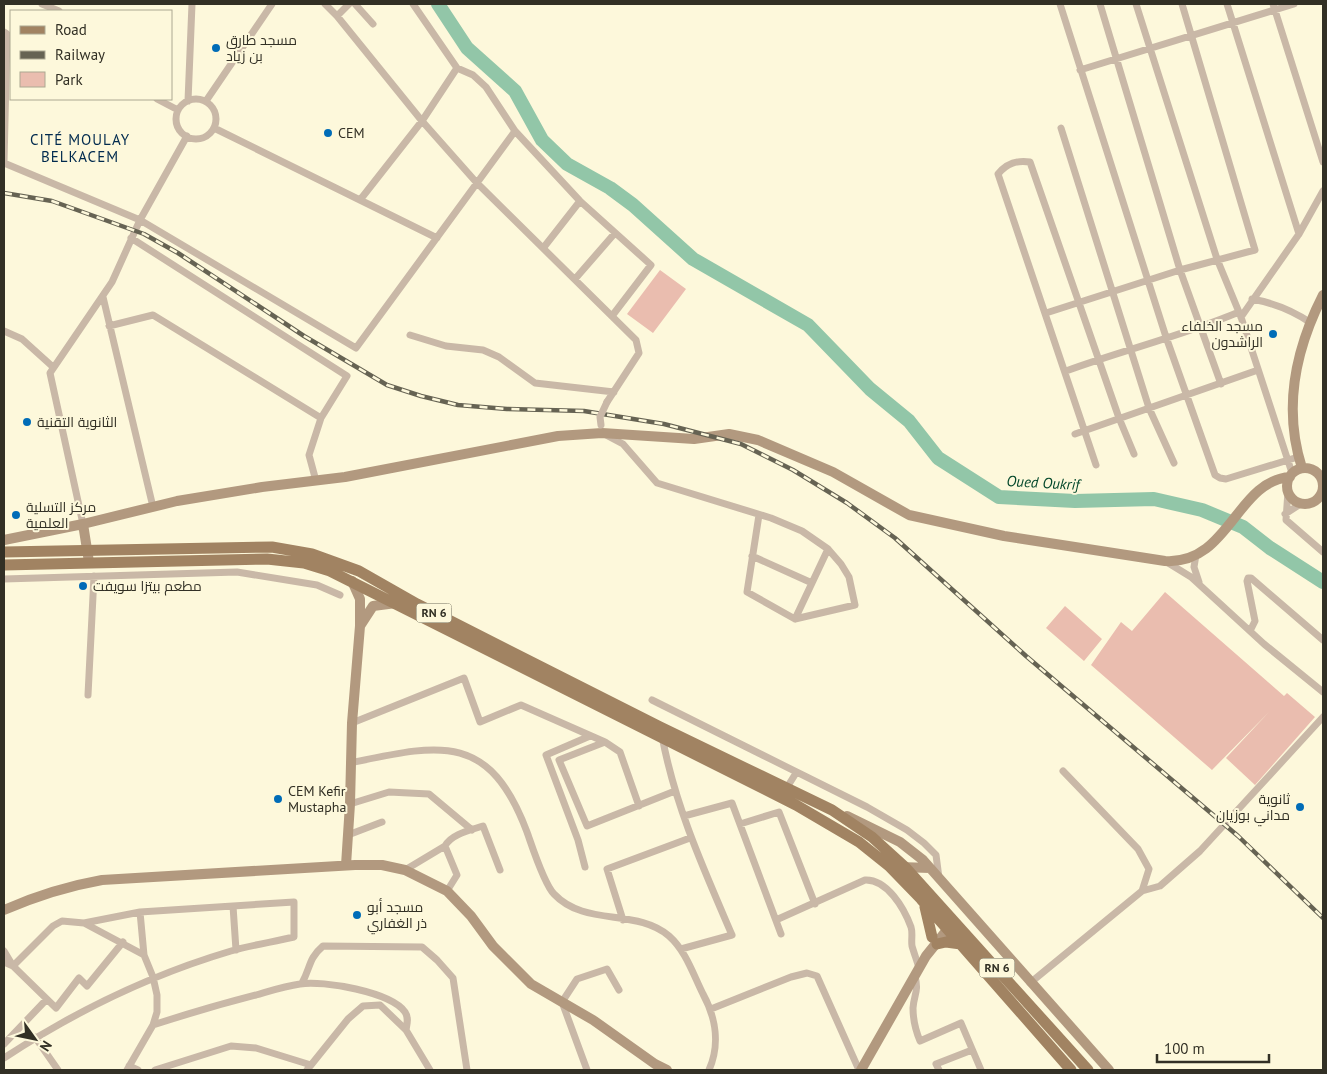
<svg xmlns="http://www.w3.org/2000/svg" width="1327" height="1074" font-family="'PT Sans',Cairo,sans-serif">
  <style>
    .green { fill: #eabdaf }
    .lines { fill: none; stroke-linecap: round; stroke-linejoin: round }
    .river { stroke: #92c6a8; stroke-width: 14 }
    .street { stroke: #c9b8a7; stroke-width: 7 }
    .secondary { stroke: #b2997f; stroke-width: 10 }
    .primary { stroke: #a18362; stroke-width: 11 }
    .rail-casing { stroke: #666353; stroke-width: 4.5 }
    .rail { stroke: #fdf8db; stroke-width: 2.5; stroke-dasharray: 8; stroke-linecap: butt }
    .street-bridge { stroke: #c9b8a7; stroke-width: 7 }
    .poi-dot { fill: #006cb7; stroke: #fdf8db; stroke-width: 2 }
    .labels { text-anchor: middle; stroke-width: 4; stroke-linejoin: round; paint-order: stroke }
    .shield { fill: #fdf8db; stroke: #6f6c5c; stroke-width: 1 }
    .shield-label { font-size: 12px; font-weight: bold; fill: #323025 }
    .poi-label { font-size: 14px; fill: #323025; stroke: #fdf8db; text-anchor: start }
    .neighbourhood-label { font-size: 15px; letter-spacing: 1px; fill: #002a4e; stroke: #fdf8db }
    .water-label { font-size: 15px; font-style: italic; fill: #04482b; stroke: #fdf8db }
  </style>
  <rect width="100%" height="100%" fill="#fdf8db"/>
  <path class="green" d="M660,270L686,289L653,333L627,314Z
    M1165,592L1284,696L1287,693L1315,717L1255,785L1226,758L1269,712L1212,770L1091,665L1121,622L1132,631Z
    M1065,606L1102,639L1084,661L1046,628Z"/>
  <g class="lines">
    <path class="river" d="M438,4L467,48L515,91L542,140L567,164L610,188L633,205L693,259L808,325L870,389L909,421L938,458L999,497L1075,501L1154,499L1202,510L1243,527L1270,548L1323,582"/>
    <path class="street" d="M42,4L59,11
      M325,4L337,16L422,121L476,182L636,340L639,353L607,402
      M355,4L373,24
      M413,4L457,68L473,75L486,87L515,131L580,201L651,265L612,316
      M1060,4L1166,337L1215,475L1220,478L1226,479L1298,457
      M1100,4L1180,270L1221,384
      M1136,4L1217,259L1241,317L1292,473
      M1227,4L1299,234
      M1273,4L1323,162
      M337,16L349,4
      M4,32L7,34L4,163L140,220L356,348L515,131
      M1080,70L1294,4
      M157,99L178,110
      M176 119a20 20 0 1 1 40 0a20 20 0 1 1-40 0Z
      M188,101L192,4
      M206,101L272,4
      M214,128L437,238
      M1061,128L1149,408L1174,463
      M360,200L422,121L457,68
      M131,238L347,376L321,418L309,455L316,481
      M544,247L580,201
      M575,279L615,233
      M103,297L153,507
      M1252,299C1274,303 1292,310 1311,323
      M1046,313L1180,270L1255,250L1182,4
      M1241,317L1299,234L1323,191
      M109,326L153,315L321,418
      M4,331L22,339L53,367
      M410,335L446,346L483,350L499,357L535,383L614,392
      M1066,371C1123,350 1182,336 1239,312
      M1075,434L1258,370
      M606,435L623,444L657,483L771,518L802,531L828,549L841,564L849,577L855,605L795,619L747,592L759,515
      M1096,465L998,174C1007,163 1017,160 1030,162L1119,418L1134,454
      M1288,491L1286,520L1323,552
      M1285,514L1302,503
      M83,524L50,373L112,282L140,220L187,136
      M1196,555L1194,567L1199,582
      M752,556L812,583
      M1165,561L1191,577L1264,644L1323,692
      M4,579L237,572L317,585L340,595
      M795,619L828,549
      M1250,631L1255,621L1247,581L1248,578H1251L1323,640
      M88,695L94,576
      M652,700L867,807L907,830L924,843L936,855L939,878
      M352,723L464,678L480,722L521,705L605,742L620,752L639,806
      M662,736C675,806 704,870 732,935L681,949
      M605,742L559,760L587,826L675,791
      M350,763C440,744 489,731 527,832C532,846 544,884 554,894C585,927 636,908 669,936C686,951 693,974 703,994C716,1018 720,1045 709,1070
      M786,789L796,773
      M350,804L389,792L429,794L472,830
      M684,816L732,803L781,934
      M740,824L779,812L815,904
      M348,835L382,822
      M585,867L578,840L546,755L590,736
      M405,870L445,846
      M447,891L457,875L445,846C451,834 471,830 483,826L500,870
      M1142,891L1160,886L1200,851L1323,717
      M233,906L236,950
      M140,912L144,955
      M623,920L607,869L690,838
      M776,920L865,880C887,879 904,908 911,927C913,933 911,940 912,946C914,953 917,961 919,968
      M4,951L13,966L56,1008L79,978L87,986L123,942
      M4,962L13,966L53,926L62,921L84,923L144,955L153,977L157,995V1012L153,1025L127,1070
      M915,976C919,992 914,994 913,1008C913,1020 915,1029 920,1041L961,1023L981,1070
      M302,983C311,967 308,959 323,946L422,947L437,960L453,978L467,1070
      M1030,983L1142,891L1149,869L1138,849L1063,771
      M711,1009L791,977L807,973L817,976L859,1070
      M153,1025C187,1014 221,1004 256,995C270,991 285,986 300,984C323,980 391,992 405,1012C409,1018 407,1024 406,1030
      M35,1037L58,1070
      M4,1044L46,1000
      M4,1058C74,1012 150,975 231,951C252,945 273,942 294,937V902L140,912L84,923
      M129,1066L138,1070
      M155,1070L231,1046L256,1048L311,1065
      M307,1070L348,1019L363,1006L380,1005L406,1030L430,1070
      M587,1070L562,1002L577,979L607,969L619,990
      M939,1070L936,1064L972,1050"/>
    <path class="secondary" d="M1302,468C1283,409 1295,350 1323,295
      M1287 486a18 18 0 1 1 36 0a18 18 0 1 1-36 0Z
      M4,540L83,524
      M89,562L83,524L177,501L262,487L345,477L558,436L602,433L694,439L729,434L758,440L833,472L909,515L1004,536L1165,561C1229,565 1236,481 1290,477
      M352,581L360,599V626L373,606L396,603
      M847,816L900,842L923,860L1109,1070
      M346,865L350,804L352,723L360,626
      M900,867L930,868
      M4,910C36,896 68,886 102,880L355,865H382L405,870L447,891L471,916L493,946L531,984L593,1020L655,1064L667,1070
      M861,1070L926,956L951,925"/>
    <path class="primary" d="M4,552L272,547L312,554L359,571L417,604L660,727L832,810L872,837L905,867L1088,1070
      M4,565L267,559L304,563L330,571L796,805L859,842L889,866L921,899L1071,1070
      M925,907L932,937
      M937,944L946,942L961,944"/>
    <g class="rail-casing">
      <path id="rail" d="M4,193L52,201L144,234L178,253L304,336L387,385L421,396L458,405L507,409L584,411L664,424L741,444L793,470L847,503L895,538L1026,656L1238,836L1323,918"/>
    </g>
    <use href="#rail" class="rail"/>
    <path class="street-bridge" d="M601,425L600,417L607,402"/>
  </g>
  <g class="poi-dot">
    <circle cx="216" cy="48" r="5"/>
    <circle cx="328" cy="133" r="5"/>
    <circle cx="1273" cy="334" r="5"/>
    <circle cx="27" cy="422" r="5"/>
    <circle cx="16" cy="515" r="5"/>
    <circle cx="83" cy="586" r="5"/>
    <circle cx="278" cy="799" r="5"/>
    <circle cx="1300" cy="807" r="5"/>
    <circle cx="357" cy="915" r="5"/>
  </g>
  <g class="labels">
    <g class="shield">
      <rect x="416.5" y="603.5" width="35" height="19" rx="4"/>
      <rect x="979.5" y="958.5" width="35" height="19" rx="4"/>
    </g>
    <g class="shield-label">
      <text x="434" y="617">RN 6</text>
      <text x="997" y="972">RN 6</text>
    </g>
    <g class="poi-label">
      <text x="226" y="45">مسجد طارق<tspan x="226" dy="16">بن زياد</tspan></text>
      <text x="338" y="138">CEM</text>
      <text x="1263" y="331" text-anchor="end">مسجد الخلفاء<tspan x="1263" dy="16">الراشدون</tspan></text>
      <text x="37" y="427">الثانوية التقنية</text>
      <text x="26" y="512">مركز التسلية<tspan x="26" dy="16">العلمية</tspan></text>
      <text x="93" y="591">مطعم بيتزا سويفت</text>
      <text x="288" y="796">CEM Kefir<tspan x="288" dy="16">Mustapha</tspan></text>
      <text x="1290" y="804" text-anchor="end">ثانوية<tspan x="1290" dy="16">مداني بوزيان</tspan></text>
      <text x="367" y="912">مسجد أبو<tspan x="367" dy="16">ذر الغفاري</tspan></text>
    </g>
    <g class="neighbourhood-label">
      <text x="80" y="145">CITÉ MOULAY<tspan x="80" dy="17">BELKACEM</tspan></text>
    </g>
    <g class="water-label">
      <text transform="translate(1043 483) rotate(3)" y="5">Oued Oukrif</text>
    </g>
  </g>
  <rect width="1327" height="1074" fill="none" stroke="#323025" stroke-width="10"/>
  <rect x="10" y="10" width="162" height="90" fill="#fdf8db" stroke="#aca892"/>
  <rect x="20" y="26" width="25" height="8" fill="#a18362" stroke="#aca892"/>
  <text x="55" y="35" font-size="15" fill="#323025">Road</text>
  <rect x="20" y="51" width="25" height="8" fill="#666353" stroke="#aca892"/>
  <text x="55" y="60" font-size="15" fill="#323025">Railway</text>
  <rect x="20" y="72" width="25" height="15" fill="#eabdaf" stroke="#aca892"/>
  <text x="55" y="85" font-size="15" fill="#323025">Park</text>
  <g transform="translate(35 1039) rotate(123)" stroke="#fdf8db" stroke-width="4" paint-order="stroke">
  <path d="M0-4L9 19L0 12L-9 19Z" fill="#323025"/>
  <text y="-8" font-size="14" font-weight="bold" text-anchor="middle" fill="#323025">N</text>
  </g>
  <path d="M1157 1054v8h112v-8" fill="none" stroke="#323025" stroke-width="2.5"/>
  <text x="1164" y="1054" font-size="15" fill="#323025" stroke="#fdf8db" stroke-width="4" paint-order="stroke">100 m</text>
</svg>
